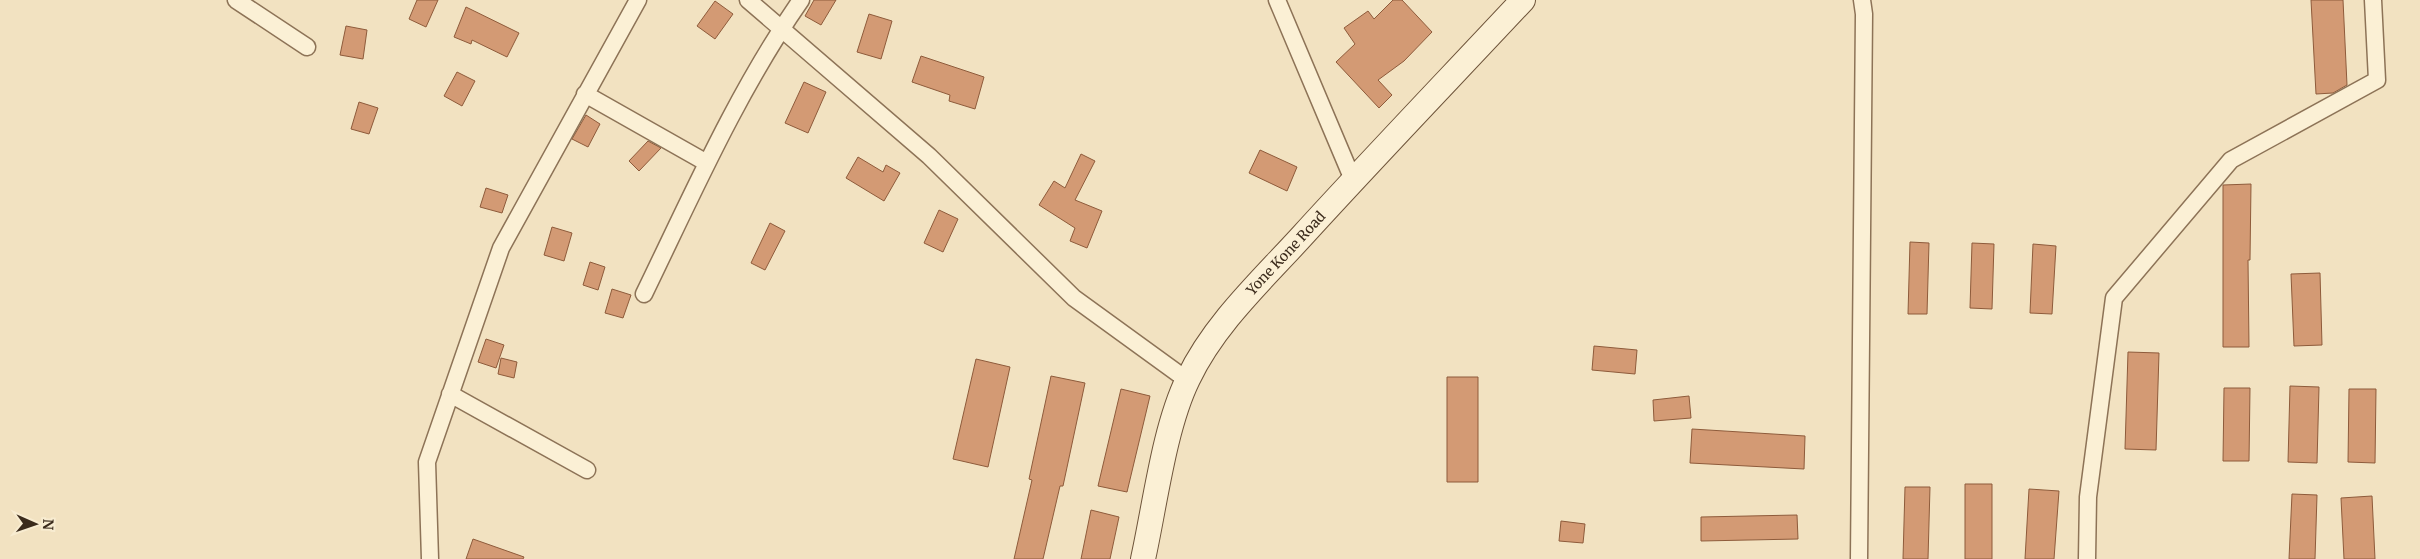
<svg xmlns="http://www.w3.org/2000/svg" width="2420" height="559" font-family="Merriweather,serif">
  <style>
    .building { fill: #d39a74; stroke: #8e5b3b }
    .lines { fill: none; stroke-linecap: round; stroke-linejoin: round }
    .street-casing { stroke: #8d7357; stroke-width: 19 }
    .secondary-casing { stroke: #6e543a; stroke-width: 26 }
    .street { stroke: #fbf0d5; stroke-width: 16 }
    .secondary { stroke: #fbf0d5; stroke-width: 24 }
    .labels { text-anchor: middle; stroke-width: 5; stroke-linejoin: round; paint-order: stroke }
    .street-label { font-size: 14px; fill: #3b2b1c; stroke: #f8ecd1 }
  </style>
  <rect width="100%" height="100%" fill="#f2e2c1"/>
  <path class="building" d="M417,0H438L426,27L409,19Z
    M814,0H836L821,25L805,16Z
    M1393,0H1402L1432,32L1404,61L1378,80L1392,95L1379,108L1336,62L1355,44L1344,28L1368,11L1374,19Z
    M2311,0H2343L2347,85L2333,93L2316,94Z
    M715,1L733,14L715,39L697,26Z
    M466,7L519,33L507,57L472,40L471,44L454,37Z
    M869,14L892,21L881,59L857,52Z
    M346,26L367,30L363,59L340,55Z
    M921,56L984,77L975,109L949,101L950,95L912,82Z
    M457,72L475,81L462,106L444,96Z
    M804,82L826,92L808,133L785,123Z
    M359,102L378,108L369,134L351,129Z
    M586,115L600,124L588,147L572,139Z
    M648,141L661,148L639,171L629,161Z
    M1260,150L1297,167L1287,191L1249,173Z
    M1081,154L1095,161L1075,200L1102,211L1087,248L1070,241L1075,228L1039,205L1054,181L1065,188Z
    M858,157L883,172L886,165L900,173L884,201L846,178Z
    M2251,184L2250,260H2248L2249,347H2223V185Z
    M486,188L508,195L502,213L480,207Z
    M939,210L958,219L943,252L924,243Z
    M770,223L785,231L765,270L751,263Z
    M552,227L572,233L564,261L544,255Z
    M1910,242L1929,243L1927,314H1908Z
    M1972,243L1994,244L1992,309L1970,308Z
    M2033,244L2056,246L2052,314L2030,313Z
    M590,262L605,267L598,290L583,285Z
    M2320,273L2322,345L2294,346L2291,274Z
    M612,289L631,295L623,318L605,313Z
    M486,339L504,345L496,368L478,362Z
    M1594,346L1637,350L1635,374L1592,370Z
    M2128,352L2159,353L2156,450L2125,449Z
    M501,358L517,362L514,378L498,374Z
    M976,359L1010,367L988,467L953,459Z
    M1051,376L1085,383L1063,486H1060L1043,559H1014L1032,480L1029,479Z
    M1447,377H1478V482H1447Z
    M2290,386L2319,387L2317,463L2288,462Z
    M2224,388H2250L2249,461H2223Z
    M1121,389L1150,396L1127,492L1098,486Z
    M2349,389H2376L2375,463L2348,462Z
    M1689,396L1691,418L1654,421L1653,400Z
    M1692,429L1805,436L1804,469L1690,463Z
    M1965,484H1992V559H1965Z
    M1905,487H1930L1928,559H1903Z
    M2029,489L2059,491L2054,559H2025Z
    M2292,494L2317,495L2315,559H2289Z
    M2372,496L2375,559H2344L2341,498Z
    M1091,510L1119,517L1110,559H1081Z
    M1797,515L1798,539L1701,541V517Z
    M1561,521L1585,524L1583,543L1559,541Z
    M473,539L524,557L523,559H466Z"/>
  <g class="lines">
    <g class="street-casing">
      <path id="street" d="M236,0L307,47
        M748,0L929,156L1074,298L1187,380
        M1277,0L1353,180
        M585,94L707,163
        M644,294C692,195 738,90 801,0
        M450,394L587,470
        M430,559L427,462L501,248L638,0
        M1859,559L1864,14L1862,0
        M2087,559L2088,497L2114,298L2231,160L2377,80L2373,0"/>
    </g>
    <g class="secondary-casing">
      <g id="secondary">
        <path id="s1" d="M1143,559C1155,505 1164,428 1188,379C1214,324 1262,280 1303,235C1376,155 1450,78 1523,0"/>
      </g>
    </g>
    <use href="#street" class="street"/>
    <use href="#secondary" class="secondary"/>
  </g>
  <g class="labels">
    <g class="street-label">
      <text dy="5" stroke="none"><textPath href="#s1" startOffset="346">Yone Kone Road</textPath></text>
    </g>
  </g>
  <g transform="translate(35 524) rotate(92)" stroke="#f8ecd1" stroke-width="4" paint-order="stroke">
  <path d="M0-4L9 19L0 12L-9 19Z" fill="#3b2b1c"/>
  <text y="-8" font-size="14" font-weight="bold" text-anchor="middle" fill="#3b2b1c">N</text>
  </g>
</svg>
